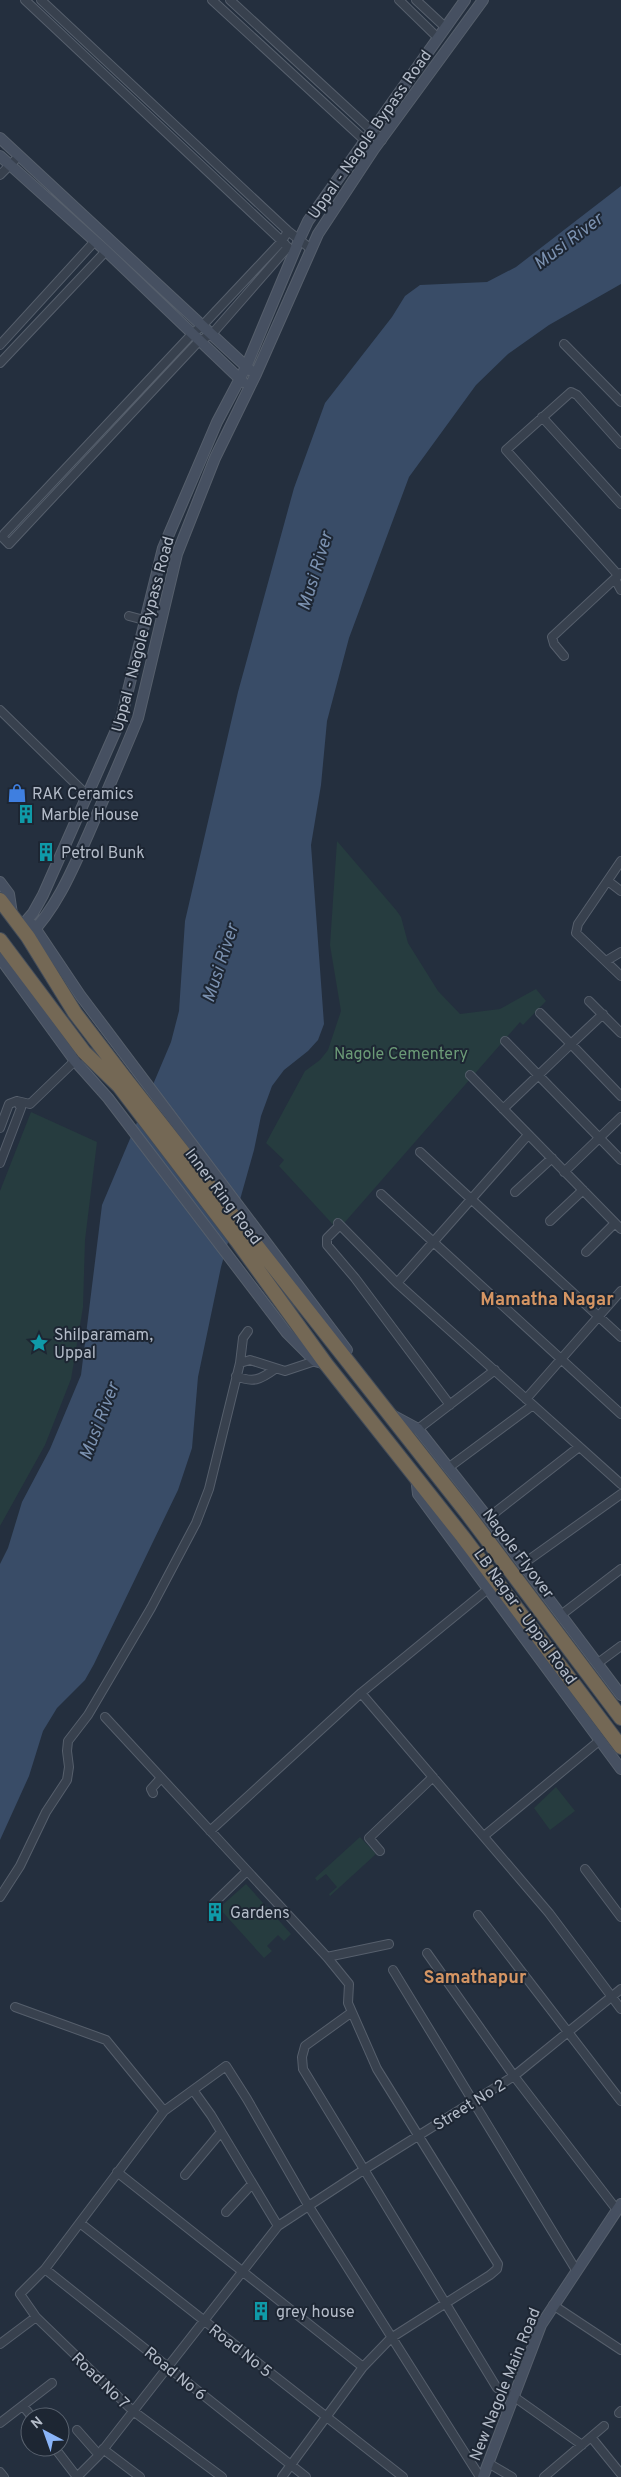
<svg xmlns="http://www.w3.org/2000/svg" width="621" height="2477" font-family="Overpass,sans-serif">
  <style>
    .green { fill: #263c3f }
    .water { fill: #394c67 }
    .lines { fill: none; stroke-linecap: round; stroke-linejoin: round }
    .street-casing { stroke: #565f6c; stroke-width: 10 }
    .secondary-casing { stroke: #565f6c; stroke-width: 12 }
    .highway-casing { stroke: #434c59; stroke-width: 16 }
    .street { stroke: #38414e; stroke-width: 8 }
    .secondary { stroke: #465061; stroke-width: 10 }
    .highway { stroke: #746855; stroke-width: 14 }
    .labels { text-anchor: middle; stroke-width: 4; stroke-linejoin: round; paint-order: stroke }
    .street-label { font-size: 16px; fill: #b4bcc9; stroke: #1d2633 }
    .poi-label { font-size: 16px; fill: #b4bcc9; stroke: #1d2633; text-anchor: start }
    .park-label { font-size: 16px; fill: #6b9a76; stroke: #1d2633 }
    .water-label { font-size: 18px; font-style: italic; fill: #7c92b1; stroke: #1d2633 }
    .neighbourhood-label { font-size: 18px; font-weight: bold; fill: #d59563; stroke: #1d2633 }
  </style>
  <rect width="100%" height="100%" fill="#242f3e"/>
  <path class="green" d="M337,841L396,910L401,917L408,943L438,991L460,1014L500,1009L536,989L546,1001L523,1025L520,1022L338,1230L279,1166L284,1160L266,1143L305,1071L320,1060L328,1050L341,1011L330,945Z
    M31,1112L97,1142L85,1240L83,1307L71,1379L45,1445L0,1526V1191Z
    M556,1787L575,1811L550,1830L534,1808Z
    M360,1837L376,1854L330,1896L329,1894L337,1887L326,1874L317,1881L315,1878Z
    M246,1884L291,1934L284,1941L278,1935L267,1946L272,1951L264,1958L219,1908Z"/>
  <path class="water" d="M621,186V284L549,325L508,354L476,385L409,477L349,638L327,721L321,785L311,845L324,1024L318,1040L308,1051L284,1070L272,1086L261,1116L254,1150L221,1267L198,1377L192,1448L178,1490L94,1664L85,1680L57,1708L43,1731L29,1776L0,1840V1564L8,1548L22,1502L50,1449L81,1375L102,1205L171,1042L179,1011L185,921L238,692L294,488L325,403L392,317L405,296L420,285L487,282L516,267Z"/>
  <g class="lines">
    <g class="street-casing">
      <path id="street" d="M25,0L285,244
        M41,0L288,231L311,249
        M212,0L374,149
        M230,0L382,140
        M399,0L437,37
        M416,0L445,27
        M0,175L19,156
        M288,247L212,334L199,341L9,544L3,538L4,534L193,333L202,326L282,241L288,231
        M564,344L621,402
        M0,345L95,241
        M0,363L106,251
        M542,417L621,504
        M618,575L506,450L571,392L577,395L621,444
        M615,579L621,590
        M129,616L144,620
        M564,656L554,644L552,637L621,573
        M0,710L88,796
        M621,861L578,924L576,933L621,976
        M608,881L621,891
        M606,961L621,952
        M589,1001L621,1033
        M540,1013L571,1044L603,1014
        M505,1041L621,1160
        M470,1075L621,1229
        M17,1101L30,1104L84,1052
        M503,1109L571,1044L621,1096
        M0,1128L9,1104L17,1101L21,1108L0,1163
        M420,1152L621,1337
        M564,1172L621,1117
        M515,1192L552,1158
        M381,1194L621,1414
        M550,1221L583,1190
        M338,1223L397,1283L621,1484
        M340,1225L327,1238V1245L355,1278L450,1405
        M586,1252L615,1223
        M397,1283L528,1135
        M248,1331L243,1338L240,1363L250,1360L285,1371L315,1361
        M236,1376C253,1383 260,1380 275,1369
        M526,1399L621,1291
        M418,1429L495,1370
        M448,1468L533,1405
        M488,1518L579,1447
        M523,1564L621,1494
        M561,1615L621,1569
        M598,1663L621,1646
        M361,1693L549,1913L621,2009
        M105,1717L327,1957L349,1984L348,2003L377,2069L498,2264L497,2269L490,2275L391,2338L363,2367L282,2477
        M153,1793L151,1789L161,1778
        M210,1831L361,1693L488,1589
        M484,1836L599,1741
        M380,1851L369,1838L433,1777
        M585,1869L621,1917
        M0,1897L20,1866L46,1812L67,1780L69,1767L67,1751L68,1741L88,1715L151,1608L196,1523L209,1489L240,1363
        M214,1903L247,1871
        M478,1915L621,2101
        M427,1953L514,2076L617,2210
        M327,1957L389,1944
        M393,1970L576,2270
        M15,2007L106,2040L164,2111
        M352,2012L305,2046L302,2057L303,2069L497,2388L513,2396L582,2445
        M193,2090L211,2115L278,2226
        M117,2172L363,2367
        M185,2175L221,2132
        M226,2212L252,2184
        M80,2223L403,2477
        M45,2269L306,2477
        M553,2305L621,2350
        M0,2344L36,2317
        M23,2406L32,2417
        M619,2413L621,2411
        M0,2423L52,2383
        M77,2430L99,2455
        M591,2437L604,2426
        M54,2447L77,2477
        M103,2449L140,2477
        M488,2463L512,2477
        M0,2472L4,2477
        M77,2477L99,2455L278,2226L365,2169L514,2076L621,1989
        M222,2477L133,2411L36,2317L20,2294L45,2269L164,2111L226,2066L247,2099L308,2205L480,2477
        M544,2477L591,2437L621,2474"/>
    </g>
    <g class="secondary-casing">
      <path id="secondary" d="M0,138L250,370
        M0,156L106,251L243,382
        M0,882L9,894L12,914
        M33,925L80,995L347,1350
        M21,927L33,913L43,895L121,719L163,548L217,422L246,367L300,238L308,221L465,0
        M28,937C56,909 72,871 88,835C105,796 122,757 138,718L177,554L215,458L256,374L318,234L374,149L483,0
        M0,958L75,1061L108,1098L287,1333L315,1361L326,1364
        M392,1415L418,1429L488,1518L621,1695
        M416,1477L418,1494L621,1769
        M483,2477L541,2325L621,2204"/>
    </g>
    <g class="highway-casing">
      <path id="highway" d="M0,900L28,937L75,1013L124,1077L467,1513L621,1718
        M0,940L84,1052L119,1086L237,1241L326,1364L463,1537L621,1747"/>
    </g>
    <use href="#street" class="street"/>
    <use href="#secondary" class="secondary"/>
    <use href="#highway" class="highway"/>
  </g>
  <defs>
    <g id="shop-bare" transform="scale(1.5)"><path d="M-5-2.5h2.3a2.7 3.5 0 0 1 5.4 0H5L5.5 6h-11ZM-1.5-2.5h3a1.5 2.3 0 0 0-3 0Z" fill="#3f7fe0" stroke="#1d2633" stroke-width="2.5" paint-order="stroke"/></g>
    <g id="building-bare" transform="scale(1.5)"><path d="M-4-6H4V6H1V3H-1V6H-4ZM-2.5-4.3h1.7v1.8h-1.7ZM.8-4.3h1.7v1.8H.8ZM-2.5-1h1.7V.8h-1.7ZM.8-1h1.7V.8H.8Z" fill="#0f9aa8" stroke="#1d2633" stroke-width="2.5" paint-order="stroke"/></g>
    <g id="sight-bare" transform="scale(1.5)"><path d="M0-6L1.8-2.2L6-1.7L2.9 1.2L3.7 5.4L0 3.3L-3.7 5.4L-2.9 1.2L-6-1.7L-1.8-2.2Z" fill="#0f9aa8" stroke="#1d2633" stroke-width="2.5" paint-order="stroke"/></g>
  </defs>
  <g fill-rule="evenodd">
    <use href="#shop-bare" x="17" y="793"/>
    <use href="#building-bare" x="26" y="814"/>
    <use href="#building-bare" x="46" y="852"/>
    <use href="#sight-bare" x="39" y="1343"/>
    <use href="#building-bare" x="215" y="1912"/>
    <use href="#building-bare" x="261" y="2311"/>
  </g>
  <g class="labels">
    <g class="street-label">
      <text transform="translate(369 134) rotate(-55)" y="6">Uppal - Nagole Bypass Road</text>
      <text transform="translate(142 634) rotate(-75)" y="6">Uppal - Nagole Bypass Road</text>
      <text transform="translate(224 1196) rotate(53)" y="6">Inner Ring Road</text>
      <text transform="translate(519 1553) rotate(53)" y="6">Nagole Flyover</text>
      <text transform="translate(526 1616) rotate(54)" y="6">LB Nagar - Uppal Road</text>
      <text transform="translate(469 2104) rotate(-32)" y="6">Street No 2</text>
      <text transform="translate(241 2350) rotate(38)" y="6">Road No 5</text>
      <text transform="translate(176 2373) rotate(39)" y="6">Road No 6</text>
      <text transform="translate(101 2380) rotate(44)" y="6">Road No 7</text>
      <text transform="translate(504 2384) rotate(-68)" y="6">New Nagole Main Road</text>
    </g>
    <g class="poi-label">
      <text x="32" y="799">RAK Ceramics</text>
      <text x="41" y="820">Marble House</text>
      <text x="61" y="858">Petrol Bunk</text>
      <text x="54" y="1340">Shilparamam,<tspan x="54" dy="18">Uppal</tspan></text>
      <text x="230" y="1918">Gardens</text>
      <text x="276" y="2317">grey house</text>
    </g>
    <g class="park-label">
      <text x="401" y="1059">Nagole Cementery</text>
    </g>
    <g class="water-label">
      <text transform="translate(568 241) rotate(-37)" y="6">Musi River</text>
      <text transform="translate(315 571) rotate(-73)" y="6">Musi River</text>
      <text transform="translate(220 963) rotate(-72)" y="6">Musi River</text>
      <text transform="translate(99 1421) rotate(-69)" y="6">Musi River</text>
    </g>
    <g class="neighbourhood-label">
      <text x="547" y="1305">Mamatha Nagar</text>
      <text x="475" y="1983">Samathapur</text>
    </g>
  </g>
  <g transform="translate(45 2432) rotate(319)"><circle r="24" fill="#1d2633" stroke="#59626f"/>
  <path d="M0-4L9 19L0 12L-9 19Z" fill="#8ab4f8"/>
  <text y="-8" font-size="14" font-weight="bold" text-anchor="middle" fill="#b4bcc9">N</text>
  </g>
</svg>
